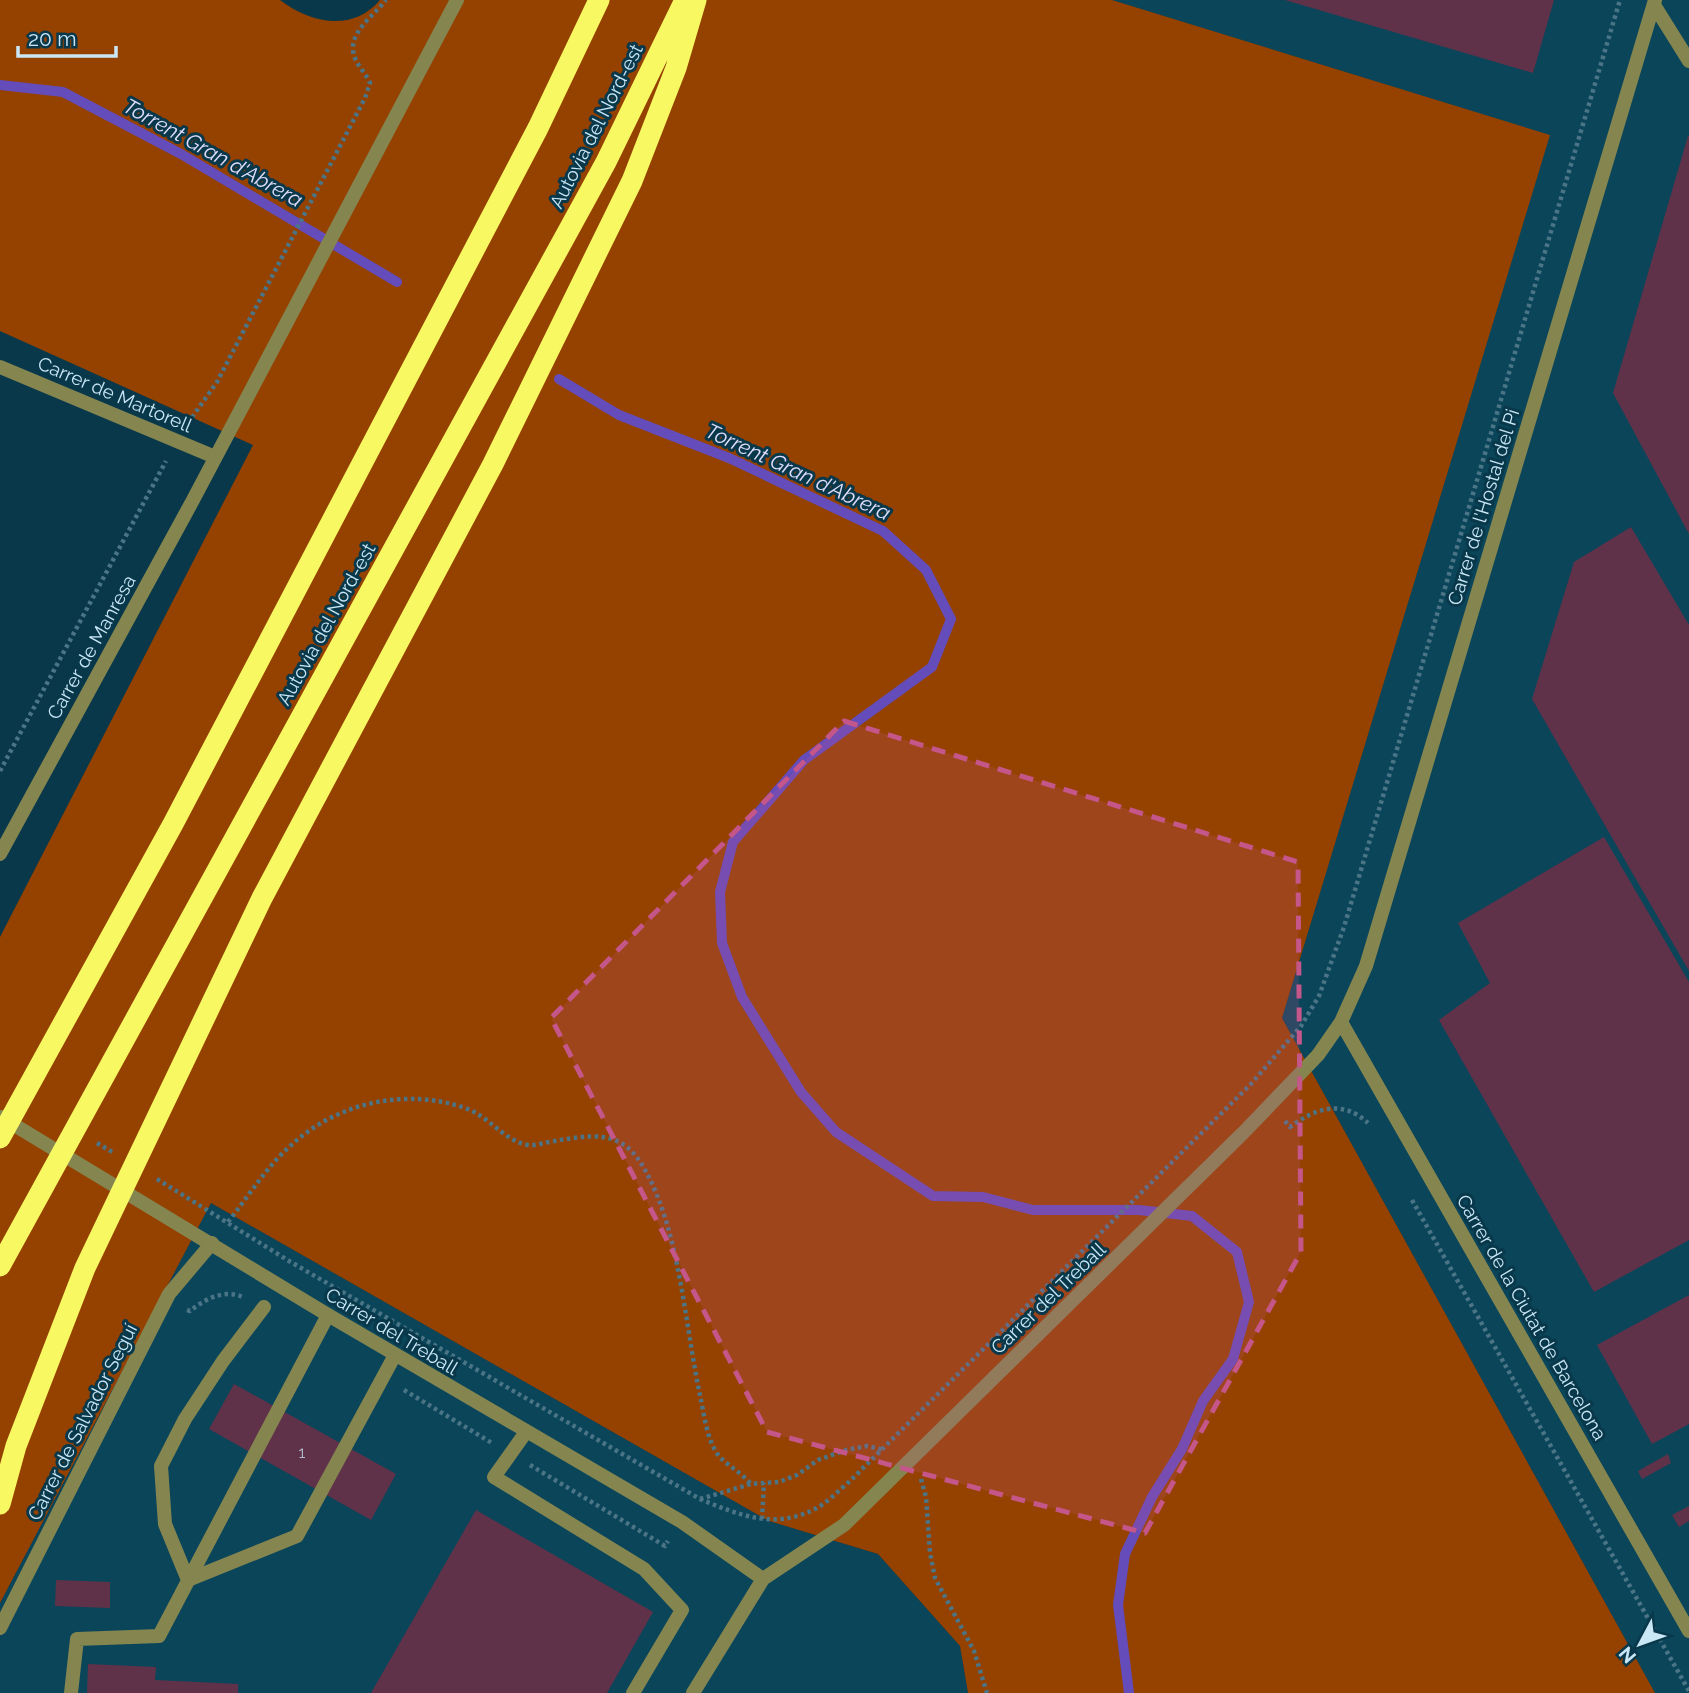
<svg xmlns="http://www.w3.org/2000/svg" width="1689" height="1693" font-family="Raleway,sans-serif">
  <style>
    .built { fill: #0a455a }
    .green { fill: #954100 }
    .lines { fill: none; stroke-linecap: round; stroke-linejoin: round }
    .stream { stroke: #644cbb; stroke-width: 10 }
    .building { fill: #603249 }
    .path { stroke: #4b7586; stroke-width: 4.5; stroke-dasharray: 3.5 3.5; stroke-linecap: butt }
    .service { stroke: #85854f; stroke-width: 14 }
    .minor { stroke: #85854f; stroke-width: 14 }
    .tertiary { stroke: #85854f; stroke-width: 14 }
    .motorway { stroke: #f8f863; stroke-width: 21 }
    .marked { fill: #c4568a; fill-opacity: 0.2; stroke: #c4568a; stroke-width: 5; stroke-dasharray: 14 9; stroke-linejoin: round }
    .labels { text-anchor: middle; stroke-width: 6; stroke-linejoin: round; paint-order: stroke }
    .number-label { font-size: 16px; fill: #b0bacb }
    .street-label { font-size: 19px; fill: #cae7f6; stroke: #08384a }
    .water-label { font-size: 21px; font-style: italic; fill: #e0defb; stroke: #08384a }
  </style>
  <rect width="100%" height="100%" fill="#08384a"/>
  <path class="built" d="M1112,0H1689V1693H1655L1282,1018L1549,135Z
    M211,1203L769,1521L878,1554L960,1646L968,1693H0V1603Z"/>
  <path class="green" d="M0,0H280C311,24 353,32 380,0H1112L1550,135L1282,1018L1655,1693H968L960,1646L878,1554L769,1521L211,1203L0,1603V937L253,445L0,331Z"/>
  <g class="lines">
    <path class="stream" d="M0,85L63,92L181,154L397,282
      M559,379L619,415L729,458L883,531L926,570L951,619L932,667L804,760L733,842L720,892L722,943L742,997L801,1092L836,1132L933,1196L983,1197L1033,1210H1139L1192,1216L1237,1252L1249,1302L1233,1359L1203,1401L1182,1449L1152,1497L1125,1554L1118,1605L1129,1693"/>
  </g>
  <path class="building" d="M1285,0H1554L1533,73Z
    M1688,136H1689V534L1613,393Z
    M1631,527L1689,625V971L1532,699L1574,562Z
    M1604,837L1689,982V1240L1594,1292L1439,1020L1490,983L1458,923Z
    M1689,1295V1424L1652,1444L1597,1345Z
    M234,1384L396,1474L371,1520L209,1429Z
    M1668,1454L1671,1463L1642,1479L1638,1471Z
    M1689,1506V1521L1679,1527L1672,1515Z
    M476,1510L653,1612L607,1693H371Z
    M56,1580L110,1582V1608L55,1606Z
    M88,1664L156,1667L155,1680L238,1684V1693H87Z"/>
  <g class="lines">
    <path class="path" d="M188,423L217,382L365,98L370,83C366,74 358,66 355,58C345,34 374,16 386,0
      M0,771L166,461
      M1285,1121L1290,1127C1316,1108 1342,1099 1368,1123
      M97,1143L114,1153
      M157,1179L289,1261L700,1499C739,1515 774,1530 815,1509C827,1503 839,1490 849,1482L1251,1084L1301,1026L1319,996L1344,927L1620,0
      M1412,1200L1689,1691
      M228,1222C248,1197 265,1169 288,1148C335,1103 404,1087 465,1108C489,1116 504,1141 528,1145C535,1146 542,1143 549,1142C591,1135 622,1127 645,1170C680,1232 685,1326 700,1395C704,1414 707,1441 719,1456C728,1466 742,1473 751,1484
      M187,1310L190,1311C205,1299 225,1288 245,1298
      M404,1390L492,1443
      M530,1465L665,1546L668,1541
      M921,1479L926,1497L930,1553L935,1578L974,1651L987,1693
      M700,1499L751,1484L779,1482L797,1475L818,1460L846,1450L867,1446L884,1450
      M762,1519L764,1483"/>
    <path class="service" d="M1654,5L1689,61
      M526,1432L494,1477L644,1569L682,1610L633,1693
      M188,1580L297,1536L395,1355
      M188,1580L165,1524L161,1466L185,1419L223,1361L264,1307
      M71,1693L77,1639L159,1636L328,1315"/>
    <path class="minor" d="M0,367L215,457
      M1341,1022L1689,1631
      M1,1117L328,1315L682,1522L763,1579
      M693,1693L763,1579L844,1525L1243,1133L1318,1055L1341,1022L1366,966L1655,0"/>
    <path class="tertiary" d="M0,854L193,500L457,0
      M0,1628L169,1294L212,1243"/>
    <path class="motorway" d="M0,1138L173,824L538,128L599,0
      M0,1266L606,162L685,0
      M0,1504L16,1446L85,1268L262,898L493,464L632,181L676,68L696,0"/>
  </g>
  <path class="marked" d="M844,721L1298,862L1301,1252L1145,1533L767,1432L551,1018Z"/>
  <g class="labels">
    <g class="number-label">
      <text x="302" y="1458">1</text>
    </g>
    <g class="street-label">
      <text transform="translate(596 126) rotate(-63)" y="7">Autovia del Nord-est</text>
      <text transform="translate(115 394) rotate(23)" y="7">Carrer de Martorell</text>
      <text transform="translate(1483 507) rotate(-73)" y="7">Carrer de l'Hostal del Pi</text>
      <text transform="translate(326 624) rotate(-61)" y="7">Autovia del Nord-est</text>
      <text transform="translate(91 647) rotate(-61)" y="7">Carrer de Manresa</text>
      <text transform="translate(1048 1298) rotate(-44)" y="7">Carrer del Treball</text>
      <text transform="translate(1532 1317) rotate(60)" y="7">Carrer de la Ciutat de Barcelona</text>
      <text transform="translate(392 1331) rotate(31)" y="7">Carrer del Treball</text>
      <text transform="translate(82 1422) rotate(-63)" y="7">Carrer de Salvador Seguí</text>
    </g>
    <g class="water-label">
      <text transform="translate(213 153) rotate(29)" y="7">Torrent Gran d'Abrera</text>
      <text transform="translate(798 472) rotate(25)" y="7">Torrent Gran d'Abrera</text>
    </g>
  </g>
  <g transform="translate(1640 1644) rotate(229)" stroke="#08384a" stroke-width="5" paint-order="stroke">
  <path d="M0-5L12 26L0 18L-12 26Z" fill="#cae7f6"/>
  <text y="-10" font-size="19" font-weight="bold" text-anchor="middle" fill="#cae7f6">N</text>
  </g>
  <path d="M18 46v10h98v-10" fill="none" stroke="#cae7f6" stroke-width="3.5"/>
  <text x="28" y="46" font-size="21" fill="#cae7f6" stroke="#08384a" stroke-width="5" paint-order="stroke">20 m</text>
</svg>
